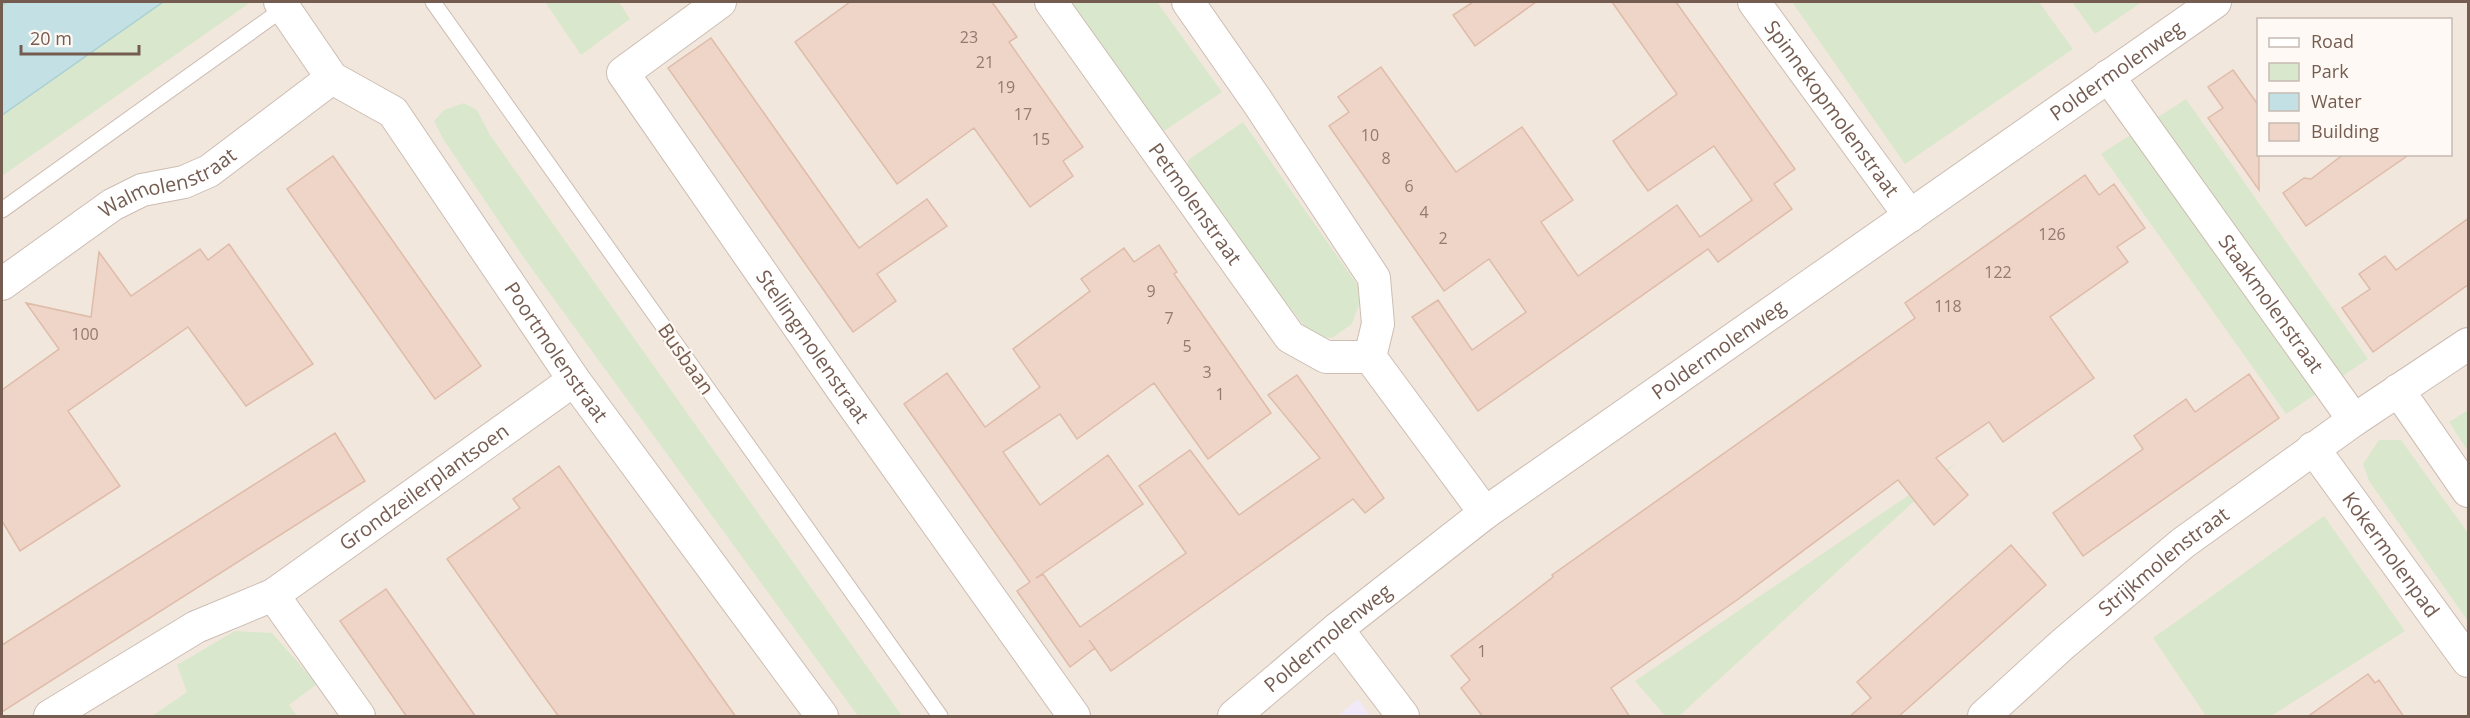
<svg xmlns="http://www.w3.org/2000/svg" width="2470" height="718" font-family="'Open Sans',sans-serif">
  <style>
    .residential { fill: #f2e7dc; fill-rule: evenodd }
    .education { fill: #f2e9f8 }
    .green { fill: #d9e8cc }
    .water { fill: #c3e0e4; stroke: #aad0d4; stroke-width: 1.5 }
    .building { fill: #eed5c7; stroke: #dfbba9; stroke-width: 1.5 }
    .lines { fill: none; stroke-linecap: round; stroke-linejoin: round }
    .service-casing { stroke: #cdbdb3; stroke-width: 17 }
    .minor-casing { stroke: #cdbdb3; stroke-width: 34 }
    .service { stroke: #fff; stroke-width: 15 }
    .minor { stroke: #fff; stroke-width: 32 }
    .labels { text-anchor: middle; stroke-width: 4.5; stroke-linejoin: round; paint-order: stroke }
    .number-label { font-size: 16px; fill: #937a6e }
    .street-label { font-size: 20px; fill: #755c51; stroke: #fef9f4 }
  </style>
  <rect width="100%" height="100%" fill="#fbf5ed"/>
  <path class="residential" d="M129,2H2468V716H2V91ZM2258,20H2450V154H2258Z"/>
  <path class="education" d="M1358,699L1370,716H1338Z"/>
  <path class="green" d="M163,2H251L2,176V115Z
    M545,2H619L630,19L581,55Z
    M1070,2H1157L1222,92L1164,131Z
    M1792,2H2039L2073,49L1905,164Z
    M2072,2H2142L2095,34Z
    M2186,99L2368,359L2286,414L2101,154Z
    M464,103L477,110L490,135L902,716H858L524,258L443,139L434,121L444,110Z
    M1243,122L1363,293L1352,324L1332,338L1312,336L1188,174V160Z
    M2468,410V451L2449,422Z
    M2379,440H2401L2468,533V621L2369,481L2363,464Z
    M1956,463L1679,716H1665L1635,681Z
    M2324,516L2405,631L2271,716H2206L2153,638Z
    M235,631L272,633L317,684L289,705L297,716H152L187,692L177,665Z"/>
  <path class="water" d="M7,2H163L2,115V5Z"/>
  <path class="building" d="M850,2H992L1017,37L1009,42L1083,147L1063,161L1073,176L1030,207L974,128L897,184L795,42Z
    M1473,2H1536L1475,46L1453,15Z
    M1612,2H1676L1795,169L1774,184L1792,209L1718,262L1708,249L1478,411L1412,317L1438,300L1472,350L1526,312L1489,259L1444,291L1329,126L1349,112L1338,97L1381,67L1456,172L1522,127L1573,200L1541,222L1578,276L1677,205L1700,237L1752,200L1714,146L1648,191L1630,166L1613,141L1677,94Z
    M711,38L859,248L927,199L947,226L877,274L896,301L853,332L668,68Z
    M2233,70L2259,106V190L2208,118L2223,108L2208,87Z
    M2344,154H2410L2306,226L2283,193L2304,178L2311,179Z
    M333,156L481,366L435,399L287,189Z
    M2085,175L2099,195L2114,184L2145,228L2117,247L2128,262L2050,317L2094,378L2003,442L1989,422L1936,458L1968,495L1934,525L1898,480L1737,600L1611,688L1630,717H1483L1461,688L1470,680L1451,656L1553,577L1552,575L1915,318L1905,303Z
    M2469,218V284L2373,352L2342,308L2370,289L2359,274L2385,256L2396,270Z
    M229,244L313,364L246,406L188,327L68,411L120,486L20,551L2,521V390L59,349L26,303L91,317L99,252L131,296L200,249L208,260Z
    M1159,245L1177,272L1174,274L1271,413L1208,459L1154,383L1077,439L1060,414L1003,452L1040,505L1108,455L1143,504L1036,578L1043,574L1080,627L1186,553L1139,486L1190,450L1239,515L1320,458L1268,395L1297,375L1384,498L1365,513L1353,499L1111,671L1089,640L1095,648L1070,667L1017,591L1030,582L904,404L947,373L985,427L1040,387L1013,349L1090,291L1081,279L1124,248L1134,262Z
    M2249,374L2279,418L2083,556L2053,513L2143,449L2134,436L2186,399L2195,412Z
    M335,433L365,481L2,712V645Z
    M559,466L596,519L736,717H559L533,681L447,559L520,508L513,499Z
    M2011,545L2046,585L1898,717H1849L1871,698L1857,682Z
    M386,589L405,616L476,717H407L359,648L340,621Z
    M2368,674L2375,683L2379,680L2404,717H2307Z"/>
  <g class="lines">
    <g class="service-casing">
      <path id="service" d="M433,2L940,716
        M2,210L287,6"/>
    </g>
    <g class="minor-casing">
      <g id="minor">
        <path id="s1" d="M280,2L332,78L393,112L574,380L822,716"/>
        <path id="s2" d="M720,2L623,73L844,392L1074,716"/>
        <path id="s3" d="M1051,2L1290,337L1326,357H1370"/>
        <path d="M1188,2L1257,101L1374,278L1378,324L1370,357"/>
        <path id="s4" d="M1754,2L1910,216"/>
        <path id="s5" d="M2108,76L2354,420L2468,344"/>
        <path id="s6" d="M2,284L112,205L142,190L184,182L209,171L332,78"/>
        <path d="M1370,357L1485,513"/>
        <path d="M2398,390L2468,491"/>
        <path id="s7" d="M2313,448L2468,661"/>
        <path d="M273,595L359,716"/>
        <path d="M1337,629L1403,716"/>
        <path id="s8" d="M50,716L196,627L273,595L574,380"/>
        <path id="s9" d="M1234,716L1337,629L1485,513L2215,2"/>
        <path id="s10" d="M1984,716L2063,644L2183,543L2354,420"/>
      </g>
    </g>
    <use href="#service" class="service"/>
    <use href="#minor" class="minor"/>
  </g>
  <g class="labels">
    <g class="number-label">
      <text x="969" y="43">23</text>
      <text x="985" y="68">21</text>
      <text x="1006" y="93">19</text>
      <text x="1023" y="120">17</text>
      <text x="1370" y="141">10</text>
      <text x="1041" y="145">15</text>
      <text x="1386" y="164">8</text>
      <text x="1409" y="192">6</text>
      <text x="1424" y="218">4</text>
      <text x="2052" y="240">126</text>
      <text x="1443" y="244">2</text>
      <text x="1998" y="278">122</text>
      <text x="1151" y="297">9</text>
      <text x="1948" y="312">118</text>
      <text x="1169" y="324">7</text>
      <text x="85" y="340">100</text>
      <text x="1187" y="352">5</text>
      <text x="1207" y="378">3</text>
      <text x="1220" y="400">1</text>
      <text x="1482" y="657">1</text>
    </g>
    <g class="street-label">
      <text dy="7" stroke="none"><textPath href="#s9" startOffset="1094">Poldermolenweg</textPath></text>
      <text dy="7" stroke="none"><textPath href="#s4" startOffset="132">Spinnekopmolenstraat</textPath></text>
      <text dy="7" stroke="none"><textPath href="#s6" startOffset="196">Walmolenstraat</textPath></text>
      <text dy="7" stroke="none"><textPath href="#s3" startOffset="248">Petmolenstraat</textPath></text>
      <text dy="7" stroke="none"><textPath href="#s5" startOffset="280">Staakmolenstraat</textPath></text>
      <text dy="7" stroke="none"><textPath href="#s2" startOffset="453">Stellingmolenstraat</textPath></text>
      <text dy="7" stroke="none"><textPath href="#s9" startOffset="608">Poldermolenweg</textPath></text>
      <text dy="7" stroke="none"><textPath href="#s1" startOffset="452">Poortmolenstraat</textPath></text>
      <text transform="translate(686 359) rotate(55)" y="7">Busbaan</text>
      <text dy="7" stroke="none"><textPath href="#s8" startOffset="440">Grondzeilerplantsoen</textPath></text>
      <text dy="7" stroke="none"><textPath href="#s7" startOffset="132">Kokermolenpad</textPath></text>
      <text dy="7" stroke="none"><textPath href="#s10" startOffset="237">Strijkmolenstraat</textPath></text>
      <text dy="7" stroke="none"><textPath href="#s9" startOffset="122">Poldermolenweg</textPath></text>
    </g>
  </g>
  <rect width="2470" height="718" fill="none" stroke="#755c51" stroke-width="6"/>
  <rect x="2257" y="18" width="195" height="138" fill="#fef9f4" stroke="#c7bab3" stroke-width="1.5"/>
  <rect x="2269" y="38" width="30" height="9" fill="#ffffff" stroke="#c7bab3" stroke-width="1.5"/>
  <text x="2311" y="48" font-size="18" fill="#755c51">Road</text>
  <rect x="2269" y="63" width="30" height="18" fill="#d9e8cc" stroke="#c7bab3" stroke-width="1.5"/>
  <text x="2311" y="78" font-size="18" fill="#755c51">Park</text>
  <rect x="2269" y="93" width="30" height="18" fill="#c3e0e4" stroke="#c7bab3" stroke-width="1.5"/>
  <text x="2311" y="108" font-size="18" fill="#755c51">Water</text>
  <rect x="2269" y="123" width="30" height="18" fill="#eed5c7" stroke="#c7bab3" stroke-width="1.5"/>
  <text x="2311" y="138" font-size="18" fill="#755c51">Building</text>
  <path d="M21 45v9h118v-9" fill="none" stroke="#755c51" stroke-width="3"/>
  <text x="30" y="45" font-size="18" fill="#755c51" stroke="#fef9f4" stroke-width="4.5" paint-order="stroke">20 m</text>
</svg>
